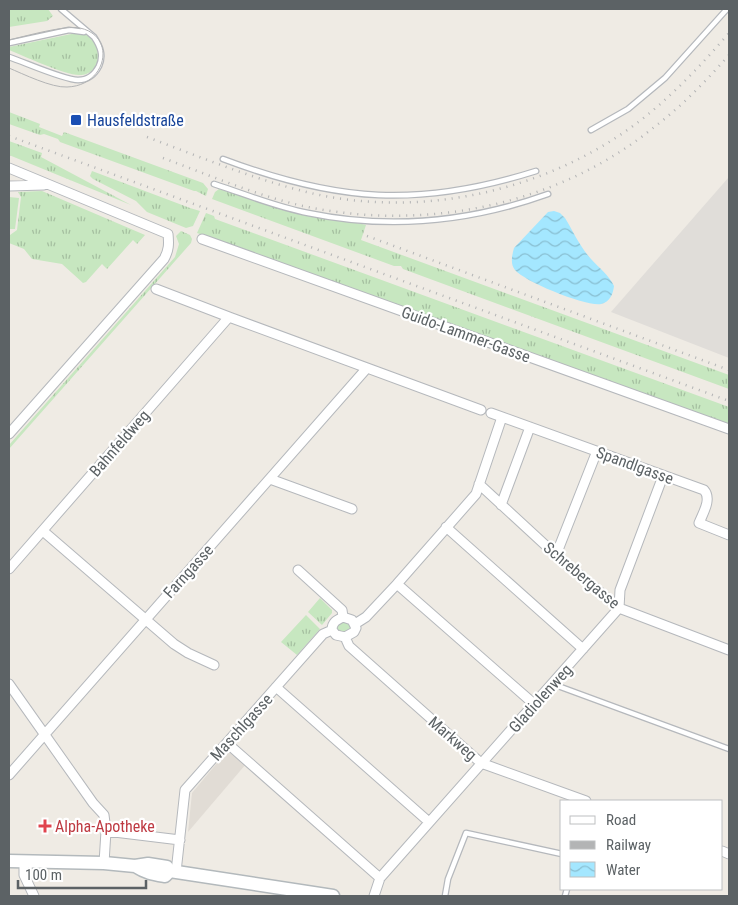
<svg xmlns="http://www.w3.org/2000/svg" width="738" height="905" font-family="'Roboto Condensed',sans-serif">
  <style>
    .industrial { fill: #e0ddd9 }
    .education { fill: #e1dcd5 }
    .grass { fill: url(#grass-tufts) }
    .garden { fill: #c7e7c0 }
    .water { fill: url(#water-waves) }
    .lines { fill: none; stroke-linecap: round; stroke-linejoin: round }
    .lane-casing { stroke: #b5b8bc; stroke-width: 7 }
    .street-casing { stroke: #b5b8bc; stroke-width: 11 }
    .secondary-casing { stroke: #b3b9bc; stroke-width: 15 }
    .lane { stroke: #fff; stroke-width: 4.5 }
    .street { stroke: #fff; stroke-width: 9 }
    .secondary { stroke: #fff; stroke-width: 12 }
    .tram { stroke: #b3b4b5; stroke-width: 1 }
    .rail { stroke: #b3b4b5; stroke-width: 2.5; stroke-dasharray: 1 6; stroke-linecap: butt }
    .transit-dot { fill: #1a4fb4; stroke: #fff; stroke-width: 2 }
    .health-dot { fill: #e0444e; stroke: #fff; stroke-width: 2 }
    .labels { text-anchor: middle; stroke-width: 4.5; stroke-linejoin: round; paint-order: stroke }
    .transit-label { font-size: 16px; fill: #164399; stroke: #fff; text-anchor: start }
    .street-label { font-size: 16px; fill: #5c6265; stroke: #fff }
    .health-label { font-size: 16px; fill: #be3a42; stroke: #fff; text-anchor: start }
  </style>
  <defs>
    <pattern id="grass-tufts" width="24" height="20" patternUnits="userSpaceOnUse" patternTransform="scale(1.25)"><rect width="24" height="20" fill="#c7e7c0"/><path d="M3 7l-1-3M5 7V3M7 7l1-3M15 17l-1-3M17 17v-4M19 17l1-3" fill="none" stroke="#a5bfa0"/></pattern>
    <pattern id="water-waves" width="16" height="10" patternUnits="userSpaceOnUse" patternTransform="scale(1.25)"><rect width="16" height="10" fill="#a4e7ff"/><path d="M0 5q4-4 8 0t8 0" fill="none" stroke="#89bfd2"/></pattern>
  </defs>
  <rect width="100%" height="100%" fill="#efebe4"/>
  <path class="industrial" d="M729,177V358L611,312Z"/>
  <path class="education" d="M228,750L246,764L188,832L192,793Z"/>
  <path class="grass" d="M9,9H48L53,16L47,21L9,27Z
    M76,33C103,32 107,75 79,75C65,75 24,56 9,50V47Z
    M9,112L40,124L39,127L62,136L64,132L203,183L208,189L206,196L196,191H194L60,142L58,139L44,134L40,135L9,124Z
    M9,141L42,153L41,157L131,205L9,155Z
    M92,171L190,208L200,211L193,226L186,228L147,212L136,201L93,179L90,176Z
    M219,189L307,215L362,224L366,225L361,240L729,375V389L403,269L401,266H394L212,199L215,192Z
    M42,191L145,235L137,244L133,240L107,269L102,264L86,282L83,283L62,264L32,259L24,249L9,243L10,235L17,230L21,197L18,192Z
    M206,213L214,216L215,219L729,407V425L197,233Z
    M181,231L190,235L192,239L191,243L9,449V445L175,257L179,244L176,236Z
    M320,598L332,610V613L322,625L308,612Z
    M306,615L320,629L297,655L281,642Z
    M341,622L350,624V629L343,632L336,629V625Z"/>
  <path class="garden" d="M9,197L19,198L15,229H9Z"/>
  <path class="water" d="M554,211L560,213L565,218C573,231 580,247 591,259C599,268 609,275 614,286C613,294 610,302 601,304C587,307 525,282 515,270C510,264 512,255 514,248L548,212Z"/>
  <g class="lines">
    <g class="lane-casing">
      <path id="lane" d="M9,43L69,30L84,32
        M9,57C24,62 64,80 78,80C88,80 95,74 99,66C104,55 100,46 94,37L61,9
        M591,130L628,109L665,78L727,9
        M223,159C337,202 419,208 536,171
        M214,184C245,194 276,207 308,213C390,230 470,222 548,194
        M558,686L729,749
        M445,896L448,879L466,833L562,854
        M565,896L567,889"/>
    </g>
    <g class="street-casing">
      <path id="street" d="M9,168L168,234C169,244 169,250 164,259L9,434
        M9,186L44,185
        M202,239L729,429
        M229,317L481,410
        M491,413L704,490C712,499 703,513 699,523L729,535
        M270,479L352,509
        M479,484L556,555L619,608L729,650
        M501,505L530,427
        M446,527L583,649
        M43,531L174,644L188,653L214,665
        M556,555L597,451
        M9,569L229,317L156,289
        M298,570L342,610L343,617
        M397,584L534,704
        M343,617L352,620L356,628L354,632L345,637L336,635L332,630C332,622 337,620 343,617Z
        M355,624L366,617L397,584L476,494L502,417
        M345,637L349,646L481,763L586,801
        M9,684L93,803L104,815L106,831L104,863
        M276,687L429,822
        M227,743L380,878
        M9,775L367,368
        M106,831L180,840
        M722,851L729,854
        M24,862V875L34,896
        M176,872L185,790L323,634L332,630
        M374,896L380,878L619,608L620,590L663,476"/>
    </g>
    <g class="secondary-casing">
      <path id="secondary" d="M9,861L104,863L135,866L148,864L167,867L170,871L333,896
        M135,866C146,873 153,874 165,876L170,871"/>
    </g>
    <use href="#lane" class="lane"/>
    <use href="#street" class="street"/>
    <use href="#secondary" class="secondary"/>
    <path class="tram" d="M9,40C26,36 65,25 80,28C117,36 107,86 67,87C52,88 23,74 9,68"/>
    <path class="rail" d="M9,136L729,401
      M147,137C203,158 258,181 315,194C429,219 556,188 646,116C677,91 703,63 729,33
      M163,158C209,175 255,195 303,206C424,232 556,206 653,128C681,107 706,81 729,55
      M367,236L729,370"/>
  </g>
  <rect class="transit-dot" x="70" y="114" width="12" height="12" rx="2.5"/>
  <path class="health-dot" d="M42.5 818.5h5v5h5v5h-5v5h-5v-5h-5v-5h5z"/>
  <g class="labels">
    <g class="transit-label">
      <text x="87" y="126">Hausfeldstraße</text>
    </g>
    <g class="street-label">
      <text transform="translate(466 334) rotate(20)" y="6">Guido-Lammer-Gasse</text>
      <text transform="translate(119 443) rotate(-49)" y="6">Bahnfeldweg</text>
      <text transform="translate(635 465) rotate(20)" y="6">Spandlgasse</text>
      <text transform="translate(188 571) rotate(-48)" y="6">Farngasse</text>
      <text transform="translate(582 575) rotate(40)" y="6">Schrebergasse</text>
      <text transform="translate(540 698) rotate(-48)" y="6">Gladiolenweg</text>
      <text transform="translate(241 727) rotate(-48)" y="6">Maschlgasse</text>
      <text transform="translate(453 738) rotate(41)" y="6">Markweg</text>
    </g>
    <g class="health-label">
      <text x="55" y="832">Alpha-Apotheke</text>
    </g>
  </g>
  <rect width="738" height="905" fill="none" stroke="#5c6265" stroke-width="20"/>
  <rect x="560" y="800" width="162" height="90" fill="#ffffff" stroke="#bec0c1"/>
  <rect x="570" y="816" width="25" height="8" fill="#ffffff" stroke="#bec0c1"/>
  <text x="606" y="825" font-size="15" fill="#5c6265">Road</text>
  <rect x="570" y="841" width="25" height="8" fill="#b3b4b5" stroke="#bec0c1"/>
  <text x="606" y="850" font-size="15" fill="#5c6265">Railway</text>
  <rect x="570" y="862" width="25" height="15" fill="url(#water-waves)" stroke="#bec0c1"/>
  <text x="606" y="875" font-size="15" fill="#5c6265">Water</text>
  <path d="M18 880v8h128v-8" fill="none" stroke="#5c6265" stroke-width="2.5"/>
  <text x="25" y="880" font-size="15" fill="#5c6265" stroke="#ffffff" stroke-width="4" paint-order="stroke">100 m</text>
</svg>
